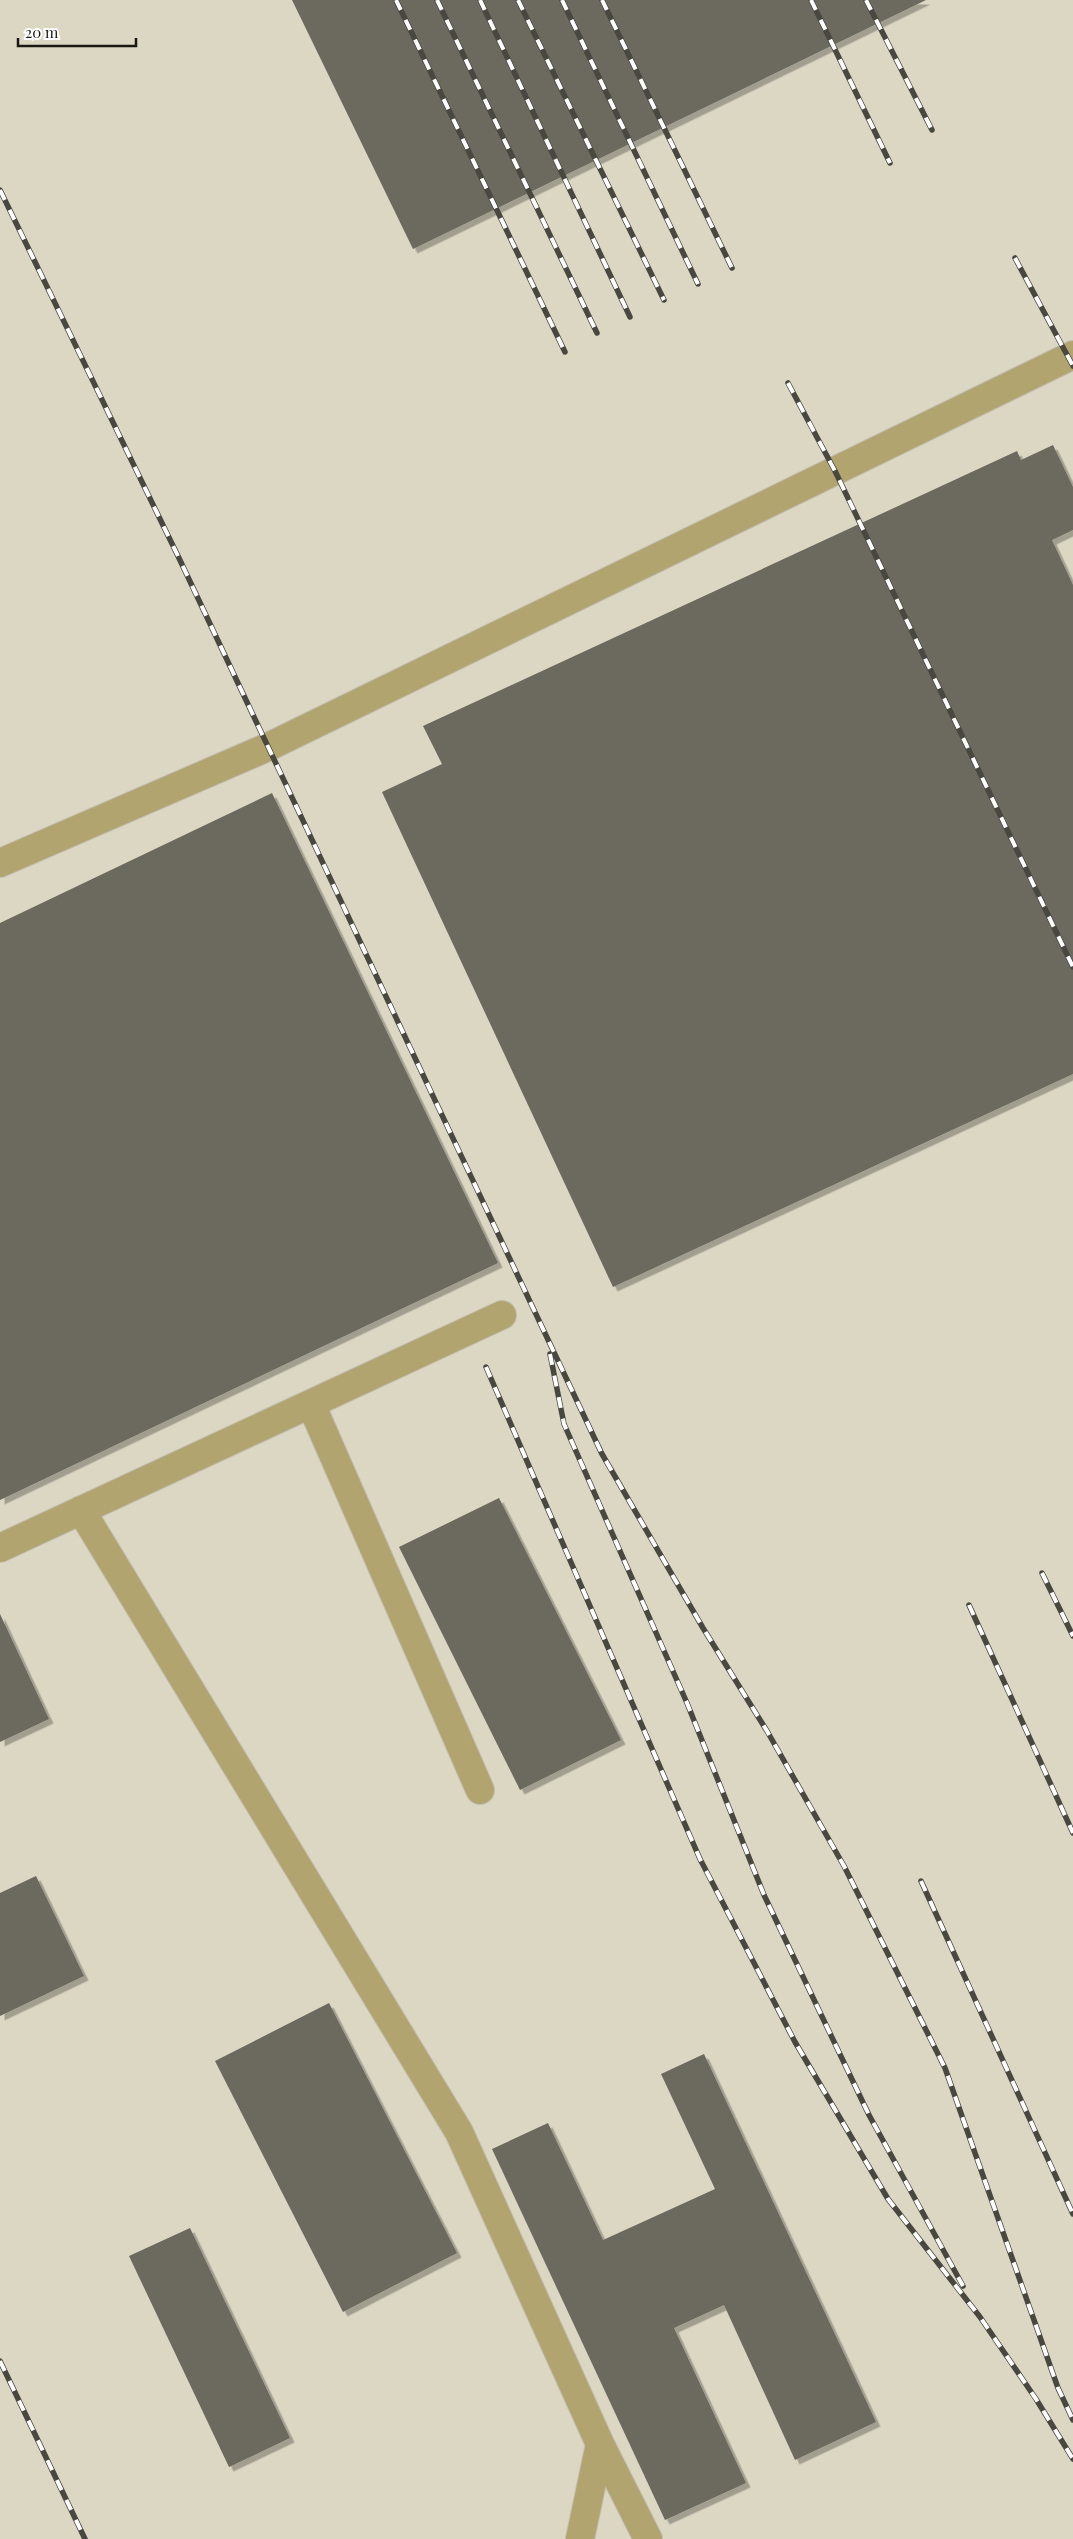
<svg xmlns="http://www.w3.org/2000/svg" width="1073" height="2539" font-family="'Playfair Display',serif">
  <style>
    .built { fill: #dcd7c3 }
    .building { fill: #6c695e; filter: url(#shadow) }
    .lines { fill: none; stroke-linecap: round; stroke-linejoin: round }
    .minor-casing { stroke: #c0beb2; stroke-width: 30 }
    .minor { stroke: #b2a46e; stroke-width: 28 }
    .rail-casing { stroke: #484740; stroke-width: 5.5 }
    .rail { stroke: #fff; stroke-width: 4; stroke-dasharray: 11; stroke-linecap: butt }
  </style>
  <defs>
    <filter id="shadow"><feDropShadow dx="4.5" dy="4.5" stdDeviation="0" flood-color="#0004"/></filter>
  </defs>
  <rect width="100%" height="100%" fill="#e5e2d5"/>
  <path class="built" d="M0,0H1073V2539H0Z"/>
  <path class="building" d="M292,0H926L413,249Z
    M1053,445L1073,487V530L1052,540L1073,585V1074L613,1287L382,792L442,764L423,726L1017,451L1021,460Z
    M272,793L498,1263L0,1500V923Z
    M499,1498L621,1740L520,1790L399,1547Z
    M0,1614L49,1719L0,1742Z
    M36,1876L84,1976L0,2016V1893Z
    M329,2003L457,2253L343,2312L215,2061Z
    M704,2054L876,2422L795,2460L724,2305L674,2328L746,2483L665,2520L492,2149L548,2123L603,2240L715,2189L661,2074Z
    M190,2228L290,2438L229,2467L129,2256Z"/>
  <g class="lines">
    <g class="minor-casing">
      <path id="minor" d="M0,863L268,747L1073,355
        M311,1404L480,1790
        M81,1510L459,2132L600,2444L648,2539
        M0,1548L502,1315
        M580,2539L600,2444"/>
    </g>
    <use href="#minor" class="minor"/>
    <g class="rail-casing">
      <path id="rail" d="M396,0L565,352
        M437,0L597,333
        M480,0L630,317
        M518,0L664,300
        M562,0L698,284
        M602,0L732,268
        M811,0L890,163
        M866,0L932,130
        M0,190L178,556L602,1454L703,1628L767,1731L844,1866L945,2068L1058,2388L1073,2420
        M1015,258L1073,366
        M788,383L835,471L1073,967
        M550,1354L564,1424L687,1703L764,1895L869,2115L963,2286
        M486,1367L700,1859L795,2042L888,2199L980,2317L1036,2399L1073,2459
        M1042,1573L1073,1636
        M969,1605L1073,1833
        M921,1881L1073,2214
        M0,2361L85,2539"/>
    </g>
    <use href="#rail" class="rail"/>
  </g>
  <path d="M18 38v8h118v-8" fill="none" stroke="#191813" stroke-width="2.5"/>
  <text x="25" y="38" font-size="15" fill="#191813" stroke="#ffffff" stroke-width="4" paint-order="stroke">20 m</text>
</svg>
